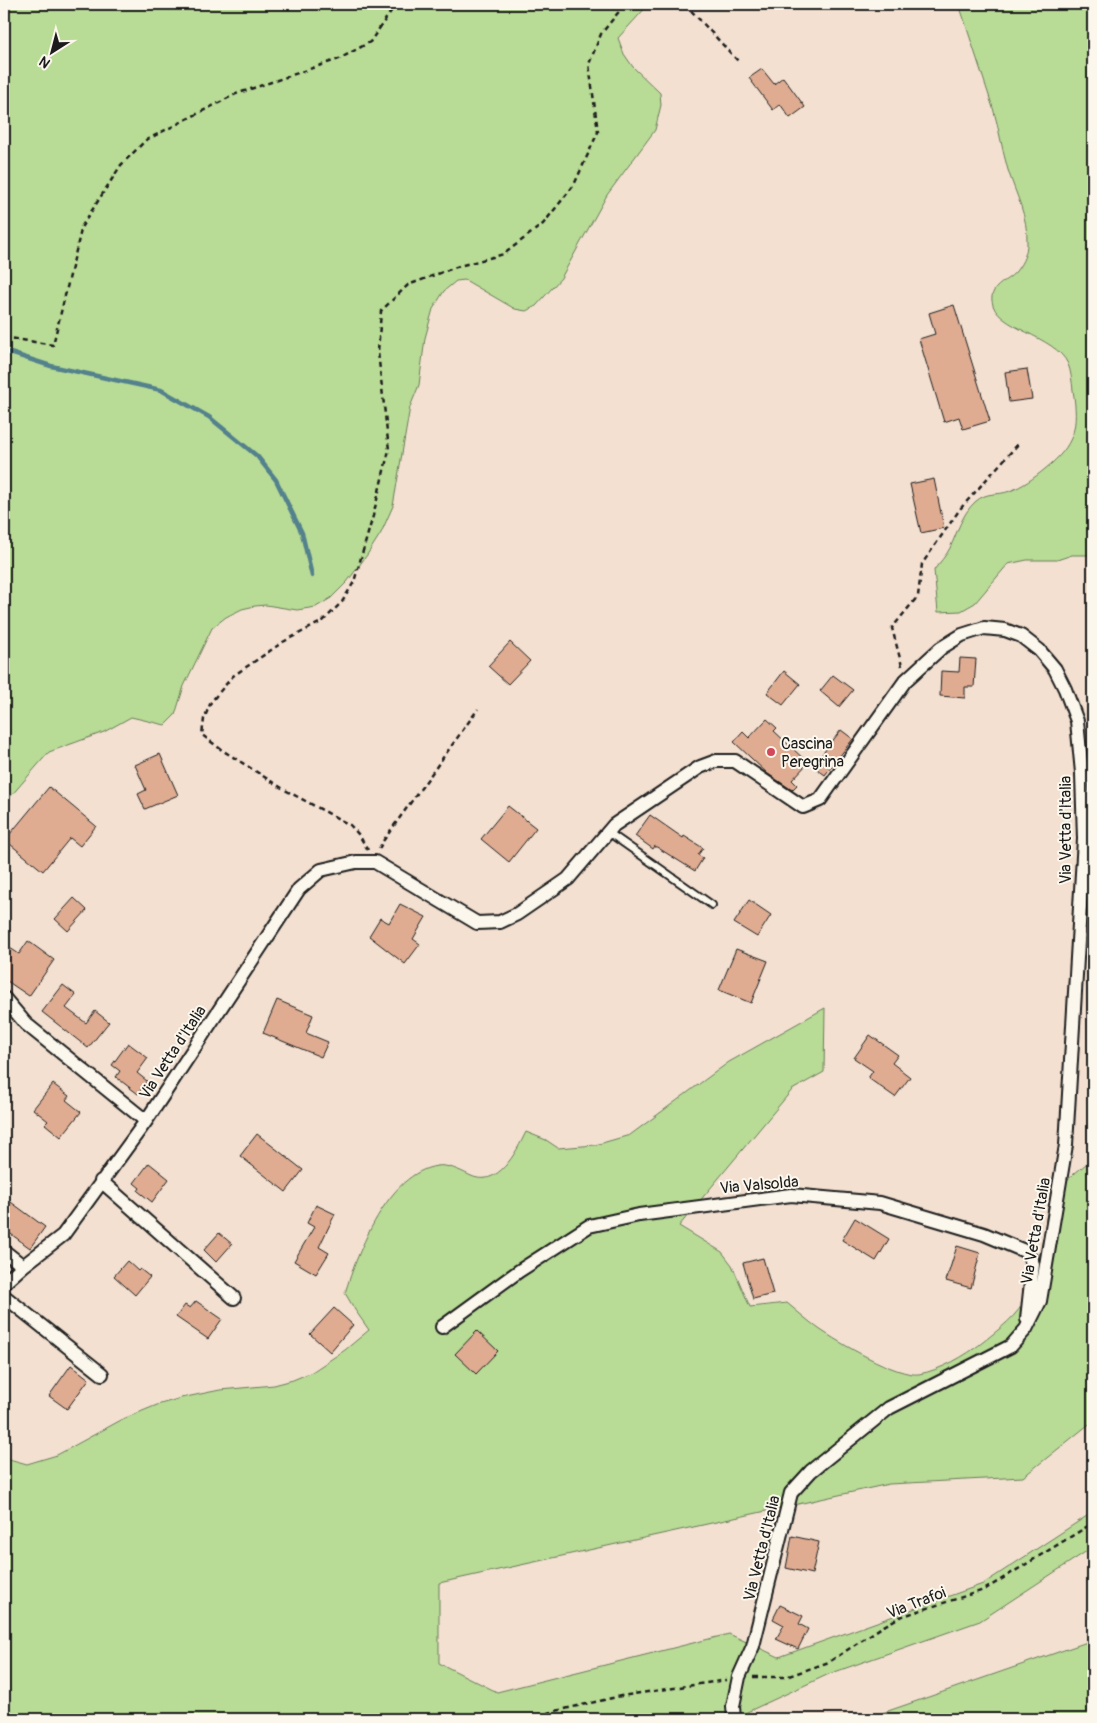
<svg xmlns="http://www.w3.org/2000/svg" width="1097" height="1723" font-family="Pangolin,sans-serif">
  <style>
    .green { fill: #b8db96; stroke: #6a7c59 }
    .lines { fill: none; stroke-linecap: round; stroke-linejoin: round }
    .stream { stroke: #53818c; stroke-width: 4.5 }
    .building { fill: #dfac92; stroke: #1c1c1c }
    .lane-casing { stroke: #1c1c1c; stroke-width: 10 }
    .street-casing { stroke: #1c1c1c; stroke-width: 16 }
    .path { stroke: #1c1c1c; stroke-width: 2.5; stroke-dasharray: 5 4; stroke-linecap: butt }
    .lane { stroke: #fbf7ec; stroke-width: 6 }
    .street { stroke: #fbf7ec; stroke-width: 12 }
    .poi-dot { fill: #d1495b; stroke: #fbf7ec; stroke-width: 2 }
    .labels { text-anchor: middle; stroke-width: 4; stroke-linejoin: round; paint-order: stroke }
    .poi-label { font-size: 16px; fill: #1c1c1c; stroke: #fbf7ec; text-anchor: start }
    .street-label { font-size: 16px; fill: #1c1c1c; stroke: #fbf7ec }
  </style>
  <rect width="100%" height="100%" fill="#f3e0d1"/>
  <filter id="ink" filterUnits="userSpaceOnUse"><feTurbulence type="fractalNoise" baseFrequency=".02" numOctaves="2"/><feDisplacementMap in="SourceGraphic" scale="10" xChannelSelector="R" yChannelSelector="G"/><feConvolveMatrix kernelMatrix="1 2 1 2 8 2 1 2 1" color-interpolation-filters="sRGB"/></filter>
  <g filter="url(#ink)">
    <path class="green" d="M4,4H649L618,38L624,54L633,67L660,93L661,105L655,130L607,195L561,278L536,306L526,311L515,309L465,280L456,281L444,291L433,309L425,338L419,385L410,407L393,506L381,533L367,555L347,582L331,598L316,607L297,610L266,605L255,606L242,609L226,617L212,628L184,686L175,715L165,725L131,717L104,732L49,752L4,804Z
      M959,4H1093V555H1072L1057,560H1027L1008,564L975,603L961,611L938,612L934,570C939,563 946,556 950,548C957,533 962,514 975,502C987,491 997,496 1010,491C1023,486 1034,478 1045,469C1075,445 1079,427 1073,390C1072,382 1071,371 1068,364C1055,335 995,329 992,301C990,285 1009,281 1017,270C1023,262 1027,253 1027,243C1028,216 1016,195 1008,170C1002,150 999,128 993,108C982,73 970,39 959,4Z
      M825,1008L824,1072L792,1090L679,1226L722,1252L732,1265L750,1307L787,1303C798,1312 808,1321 819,1329C838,1342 897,1377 919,1374C941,1370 965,1356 983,1342C999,1329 1018,1316 1027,1296C1035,1278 1040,1253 1044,1234C1046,1221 1046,1209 1053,1197C1060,1183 1081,1169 1093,1158V1421L1023,1477L889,1484L439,1583V1663L497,1692L729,1634L779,1657L983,1584L1093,1512V1547L980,1621L829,1674L732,1719H4V1454L9,1459L27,1464L57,1455L123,1419L157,1405L181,1398L220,1390L274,1385L293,1380L312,1372L345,1350L369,1330L355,1310L345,1293C358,1251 388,1173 437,1166C447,1164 461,1171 469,1175C498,1190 516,1152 526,1132L546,1140L558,1148L595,1145L630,1135L729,1062Z
      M1093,1640V1719H865Z"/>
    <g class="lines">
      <path class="stream" d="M4,351L51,366L161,390L209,417L257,456L276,480L302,533L312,576"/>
    </g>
    <path class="building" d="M762,69L774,84L783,77L805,107L790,118L780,104L773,110L749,78Z
      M954,305L990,421L963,429L959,417L944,422L919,339L935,334L929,313Z
      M1027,369L1032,399L1009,402L1005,372Z
      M934,479L944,528L921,533L910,484Z
      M510,642L530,661L508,684L488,666Z
      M960,658L976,659L974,687H965V698L940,696L941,671L959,672Z
      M784,671L800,684L783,705L767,693Z
      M833,675L853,690L839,707L820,691Z
      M767,719L777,728L774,731L808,763L792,780L797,785L792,790L768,774L734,742L743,732L749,738Z
      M841,730L853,739L825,775L813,766Z
      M160,754L178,795L145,809L138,794L146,790L135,765Z
      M49,787L96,826L80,846L70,838L43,871L5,840Z
      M508,806L536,828L509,862L481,839Z
      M650,815L683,838L684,836L703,848L698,855L703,858L695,871L655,846L653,849L635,836Z
      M74,898L87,910L68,931L55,919Z
      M749,900L771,915L757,937L734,923Z
      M400,904L426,917L413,939L420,944L405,964L369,936L380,918L389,923Z
      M28,941L54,960L29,996L4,979V944L19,954Z
      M736,949L768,961L751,1003L719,990Z
      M63,985L76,995L66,1008L86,1023L95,1011L109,1022L88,1048L42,1012Z
      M277,1000L313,1015L306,1033L328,1042L321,1057L263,1033Z
      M870,1035L898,1055L892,1063L910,1077L895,1097L868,1078L873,1071L854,1058Z
      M128,1043L148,1058L137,1073L147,1081L138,1094L116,1077L120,1071L112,1065Z
      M53,1084L69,1096L66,1100L81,1112L61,1137L45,1124L48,1121L33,1109Z
      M257,1134L303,1170L286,1192L240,1156Z
      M149,1163L169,1179L152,1202L138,1191L140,1188L134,1183Z
      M4,1197L45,1227L30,1248L4,1229Z
      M316,1205L335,1214L319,1247L329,1253L316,1274L294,1261L314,1227L307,1223Z
      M855,1218L889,1239L876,1261L842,1240Z
      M219,1233L232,1244L216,1262L204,1250Z
      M957,1246L980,1253L971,1288L946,1281Z
      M763,1258L773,1294L753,1299L743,1263Z
      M127,1261L138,1271L140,1269L150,1277L135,1295L114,1276Z
      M196,1301L222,1319L208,1339L176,1317L185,1305L190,1308Z
      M334,1308L353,1325L330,1352L310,1334Z
      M477,1331L498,1351L476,1374L455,1354Z
      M71,1365L89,1379L67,1409L49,1396Z
      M792,1536L819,1542L812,1574L786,1568Z
      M780,1605L803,1616L799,1624L808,1629L798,1649L776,1639L784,1625L773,1619Z"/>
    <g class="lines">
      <g class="lane-casing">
        <path id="lane" d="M608,832L712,905"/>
      </g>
      <g class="street-casing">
        <path id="street" d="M4,998L26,1024L146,1121
          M101,1181L234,1298
          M4,1251L23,1266
          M4,1283L23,1266L63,1235L146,1121L299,889L321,870L356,862H375L477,923L500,922L517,914L568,879L614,825L700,767L716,761H735L803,807L820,800L905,681L941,648L962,635L984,628L1005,630L1021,636L1039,650L1055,669L1065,689L1077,721L1082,773L1084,839L1066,1145L1040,1301L1026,1329L1011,1346L889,1408L811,1471L791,1493L753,1646L739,1677L733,1706L734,1719
          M4,1296L102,1374
          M442,1327L519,1271L589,1226L639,1215L791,1195L880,1203L984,1234L1027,1252L1033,1264L1027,1319"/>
      </g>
      <path class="path" d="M685,4L738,61
        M4,337L53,345L82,226L121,165L146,140L236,94L339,59L370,42L396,4
        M902,666L892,628L918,596L922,564L960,509L1019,443
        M379,849L383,841L478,709
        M368,850L359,835L350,825L285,790L222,750L202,735L204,719L211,702L233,676L283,642L323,621L342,602L354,582L373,516L389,450L378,352L381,311L408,285L459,266L504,254L543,224L574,185L598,132L589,64L601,34L625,4
        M753,1677H786L829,1662L882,1627L900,1617L984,1590L1093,1523
        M521,1719L621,1696L726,1680"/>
      <use href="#lane" class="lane"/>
      <use href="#street" class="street"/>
    </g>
  </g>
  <circle class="poi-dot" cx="771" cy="752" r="5"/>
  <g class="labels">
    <g class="poi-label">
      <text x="781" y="749">Cascina<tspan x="781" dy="18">Peregrina</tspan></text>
    </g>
    <g class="street-label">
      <text transform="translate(1065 830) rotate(-90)" y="6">Via Vetta d'Italia</text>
      <text transform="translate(172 1052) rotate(-57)" y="6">Via Vetta d'Italia</text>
      <text transform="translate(759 1184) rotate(-5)" y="6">Via Valsolda</text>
      <text transform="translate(1035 1231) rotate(-80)" y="6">Via Vetta d'Italia</text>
      <text transform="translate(761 1548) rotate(-76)" y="6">Via Vetta d'Italia</text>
      <text transform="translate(916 1602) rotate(-21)" y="6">Via Trafoi</text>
    </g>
  </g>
  <rect width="1097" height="1723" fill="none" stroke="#fbf7ec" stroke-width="20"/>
  <rect x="10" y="10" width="1077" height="1703" fill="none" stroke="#1c1c1c" stroke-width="2" filter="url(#ink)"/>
  <g transform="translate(52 52) rotate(216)" stroke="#fbf7ec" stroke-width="4" paint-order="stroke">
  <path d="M0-4L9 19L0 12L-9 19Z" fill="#1c1c1c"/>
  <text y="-8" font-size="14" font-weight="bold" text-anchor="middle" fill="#1c1c1c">N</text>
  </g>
</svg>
